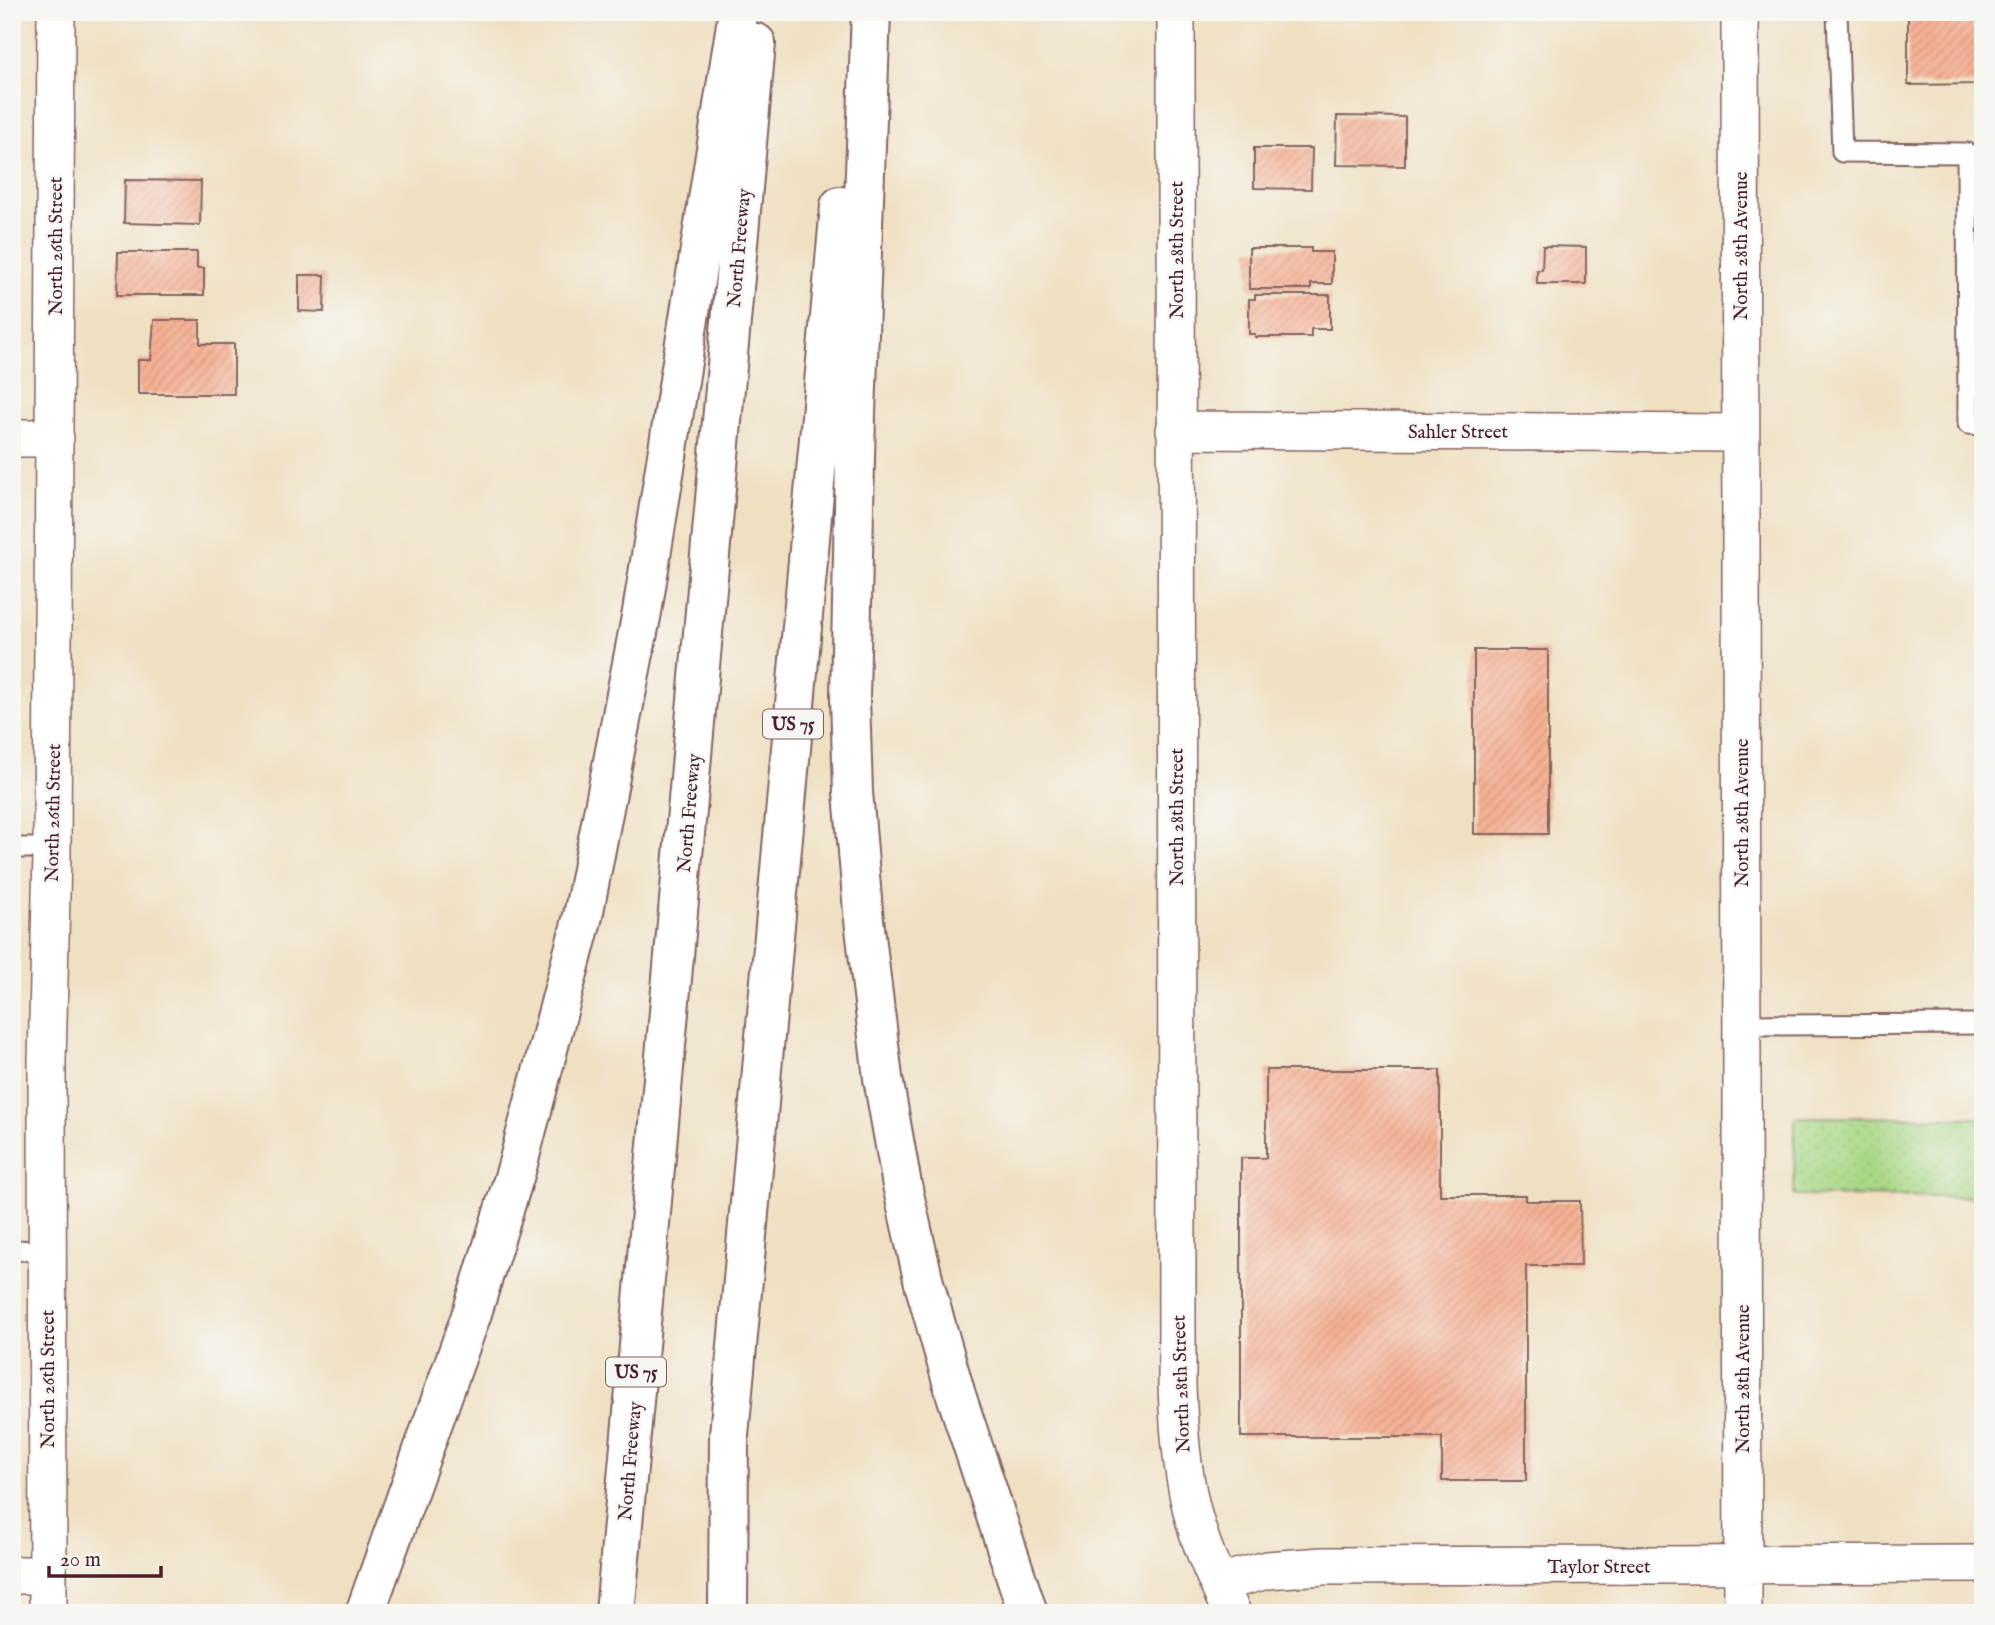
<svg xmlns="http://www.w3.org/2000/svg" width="1995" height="1625" font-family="'IM FELL English',serif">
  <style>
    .park { fill: url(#park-dots); stroke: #7a7c58; stroke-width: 2 }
    .building { fill: url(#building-hatch) }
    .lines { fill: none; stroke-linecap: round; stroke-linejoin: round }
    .service-casing { stroke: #846360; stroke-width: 23 }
    .minor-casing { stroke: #846360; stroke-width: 40 }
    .motorway-casing { stroke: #846360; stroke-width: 42 }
    .service { stroke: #fff; stroke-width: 19 }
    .minor { stroke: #fff; stroke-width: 37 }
    .motorway { stroke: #fff; stroke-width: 38 }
    .labels { text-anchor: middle; stroke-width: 5; stroke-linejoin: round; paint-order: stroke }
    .shield { fill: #f6f6f2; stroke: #7e6067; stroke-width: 2 }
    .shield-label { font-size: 18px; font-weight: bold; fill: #4a1f2b }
    .street-label { font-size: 19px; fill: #4a1f2b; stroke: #f6f6f2 }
  </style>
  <defs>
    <pattern id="park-dots" width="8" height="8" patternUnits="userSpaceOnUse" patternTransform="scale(1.75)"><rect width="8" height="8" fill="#a9d886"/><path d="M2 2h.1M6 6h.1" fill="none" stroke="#93b974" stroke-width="1.8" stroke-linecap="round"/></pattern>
    <pattern id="building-hatch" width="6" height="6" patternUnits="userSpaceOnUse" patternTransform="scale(1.75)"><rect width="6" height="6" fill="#f6b194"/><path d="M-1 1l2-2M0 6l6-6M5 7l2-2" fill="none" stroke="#d49880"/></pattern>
  </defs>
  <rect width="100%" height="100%" fill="#f6f6f2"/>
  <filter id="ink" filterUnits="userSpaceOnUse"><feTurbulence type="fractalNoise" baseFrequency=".0143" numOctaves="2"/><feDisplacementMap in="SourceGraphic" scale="14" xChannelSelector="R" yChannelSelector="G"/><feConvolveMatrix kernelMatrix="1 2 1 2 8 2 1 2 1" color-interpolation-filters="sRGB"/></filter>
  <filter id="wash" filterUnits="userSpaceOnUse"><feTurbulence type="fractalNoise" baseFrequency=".00686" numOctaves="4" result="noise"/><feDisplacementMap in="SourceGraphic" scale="28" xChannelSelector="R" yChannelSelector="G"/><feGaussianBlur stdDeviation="1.57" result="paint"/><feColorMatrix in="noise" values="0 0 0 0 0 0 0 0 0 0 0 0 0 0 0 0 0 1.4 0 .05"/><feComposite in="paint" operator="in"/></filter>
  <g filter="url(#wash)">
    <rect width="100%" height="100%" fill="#efe0c2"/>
    <path class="park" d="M1795,1117L1983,1118V1197L1794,1196Z"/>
    <g id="blocks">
      <path class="building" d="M1908,12H1979V84L1908,85Z
        M1337,116L1405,117V166L1336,165Z
        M1254,148H1312L1311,189L1254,188Z
        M125,180L201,181L200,225L124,223Z
        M1543,246L1586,247V284H1537V270H1542Z
        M1249,248H1311V252H1332V284H1311V289H1249Z
        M118,252H197V268H204V295H117Z
        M299,275H325L324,312L299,311Z
        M1255,295H1330V329H1311V337H1255V334H1249V299H1255Z
        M154,320H200V344H234V394H138V360H151Z
        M1474,650H1548V834H1474Z
        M1266,1070H1440V1195H1526V1201H1580L1581,1266H1526V1481H1442V1437H1241V1158H1266Z"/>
    </g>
  </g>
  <g filter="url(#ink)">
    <use href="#blocks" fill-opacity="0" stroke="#846360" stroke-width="2"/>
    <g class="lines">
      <g class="service-casing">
        <path id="service" d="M1837,12L1842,152L1967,153L1968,424L1983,425
          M12,848H52
          M1741,1025L1983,1024
          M12,1250L47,1251"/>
      </g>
      <g class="minor-casing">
        <path id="minor" d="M1176,12L1177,1387C1179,1436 1183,1486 1198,1532C1207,1560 1219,1586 1232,1613
          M1740,12L1743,1613
          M1175,430L1740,433
          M12,438H55
          M12,1575H48
          M1218,1583L1267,1570L1323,1566L1983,1564
          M48,1613L47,1062L52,855L56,12"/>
      </g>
      <g class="motorway-casing">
        <path id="motorway" d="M871,12L856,413L850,698L853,792L863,911L883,1078L902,1185L924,1283L956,1395L1028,1613
          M365,1613L472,1313L516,1171L583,916L642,612L738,12
          M615,1613L756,43
          M728,1613L729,1435L840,206"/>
      </g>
      <use href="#service" class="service"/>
      <use href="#minor" class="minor"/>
      <use href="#motorway" class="motorway"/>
    </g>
  </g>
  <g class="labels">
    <g class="shield">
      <rect x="763" y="709.5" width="60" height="29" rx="5"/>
      <rect x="606" y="1357.5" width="60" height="29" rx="5"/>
    </g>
    <g class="shield-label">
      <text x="793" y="730">US 75</text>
      <text x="636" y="1378">US 75</text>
    </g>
    <g class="street-label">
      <text transform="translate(55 246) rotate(-90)" y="7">North 26th Street</text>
      <text transform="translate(1740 246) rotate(-90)" y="7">North 28th Avenue</text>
      <text transform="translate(738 248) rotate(-85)" y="7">North Freeway</text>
      <text transform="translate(1176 250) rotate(-90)" y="7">North 28th Street</text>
      <text x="1458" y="438">Sahler Street</text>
      <text transform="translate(52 813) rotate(-89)" y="7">North 26th Street</text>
      <text transform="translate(688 813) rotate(-85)" y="7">North Freeway</text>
      <text transform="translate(1741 813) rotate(-90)" y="7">North 28th Avenue</text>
      <text transform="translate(1176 817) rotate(-90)" y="7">North 28th Street</text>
      <text transform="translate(47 1379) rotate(-90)" y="7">North 26th Street</text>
      <text transform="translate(1742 1379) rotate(-90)" y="7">North 28th Avenue</text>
      <text transform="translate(1180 1384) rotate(-92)" y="7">North 28th Street</text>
      <text transform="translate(629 1461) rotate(-85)" y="7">North Freeway</text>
      <text x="1599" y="1573">Taylor Street</text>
    </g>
  </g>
  <rect width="1995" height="1625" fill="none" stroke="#f6f6f2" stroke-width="42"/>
  <path d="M49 1566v10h112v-10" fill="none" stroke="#4a1f2b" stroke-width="3.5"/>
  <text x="60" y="1566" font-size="21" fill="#4a1f2b" stroke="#f6f6f2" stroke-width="5" paint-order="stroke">20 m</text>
</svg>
